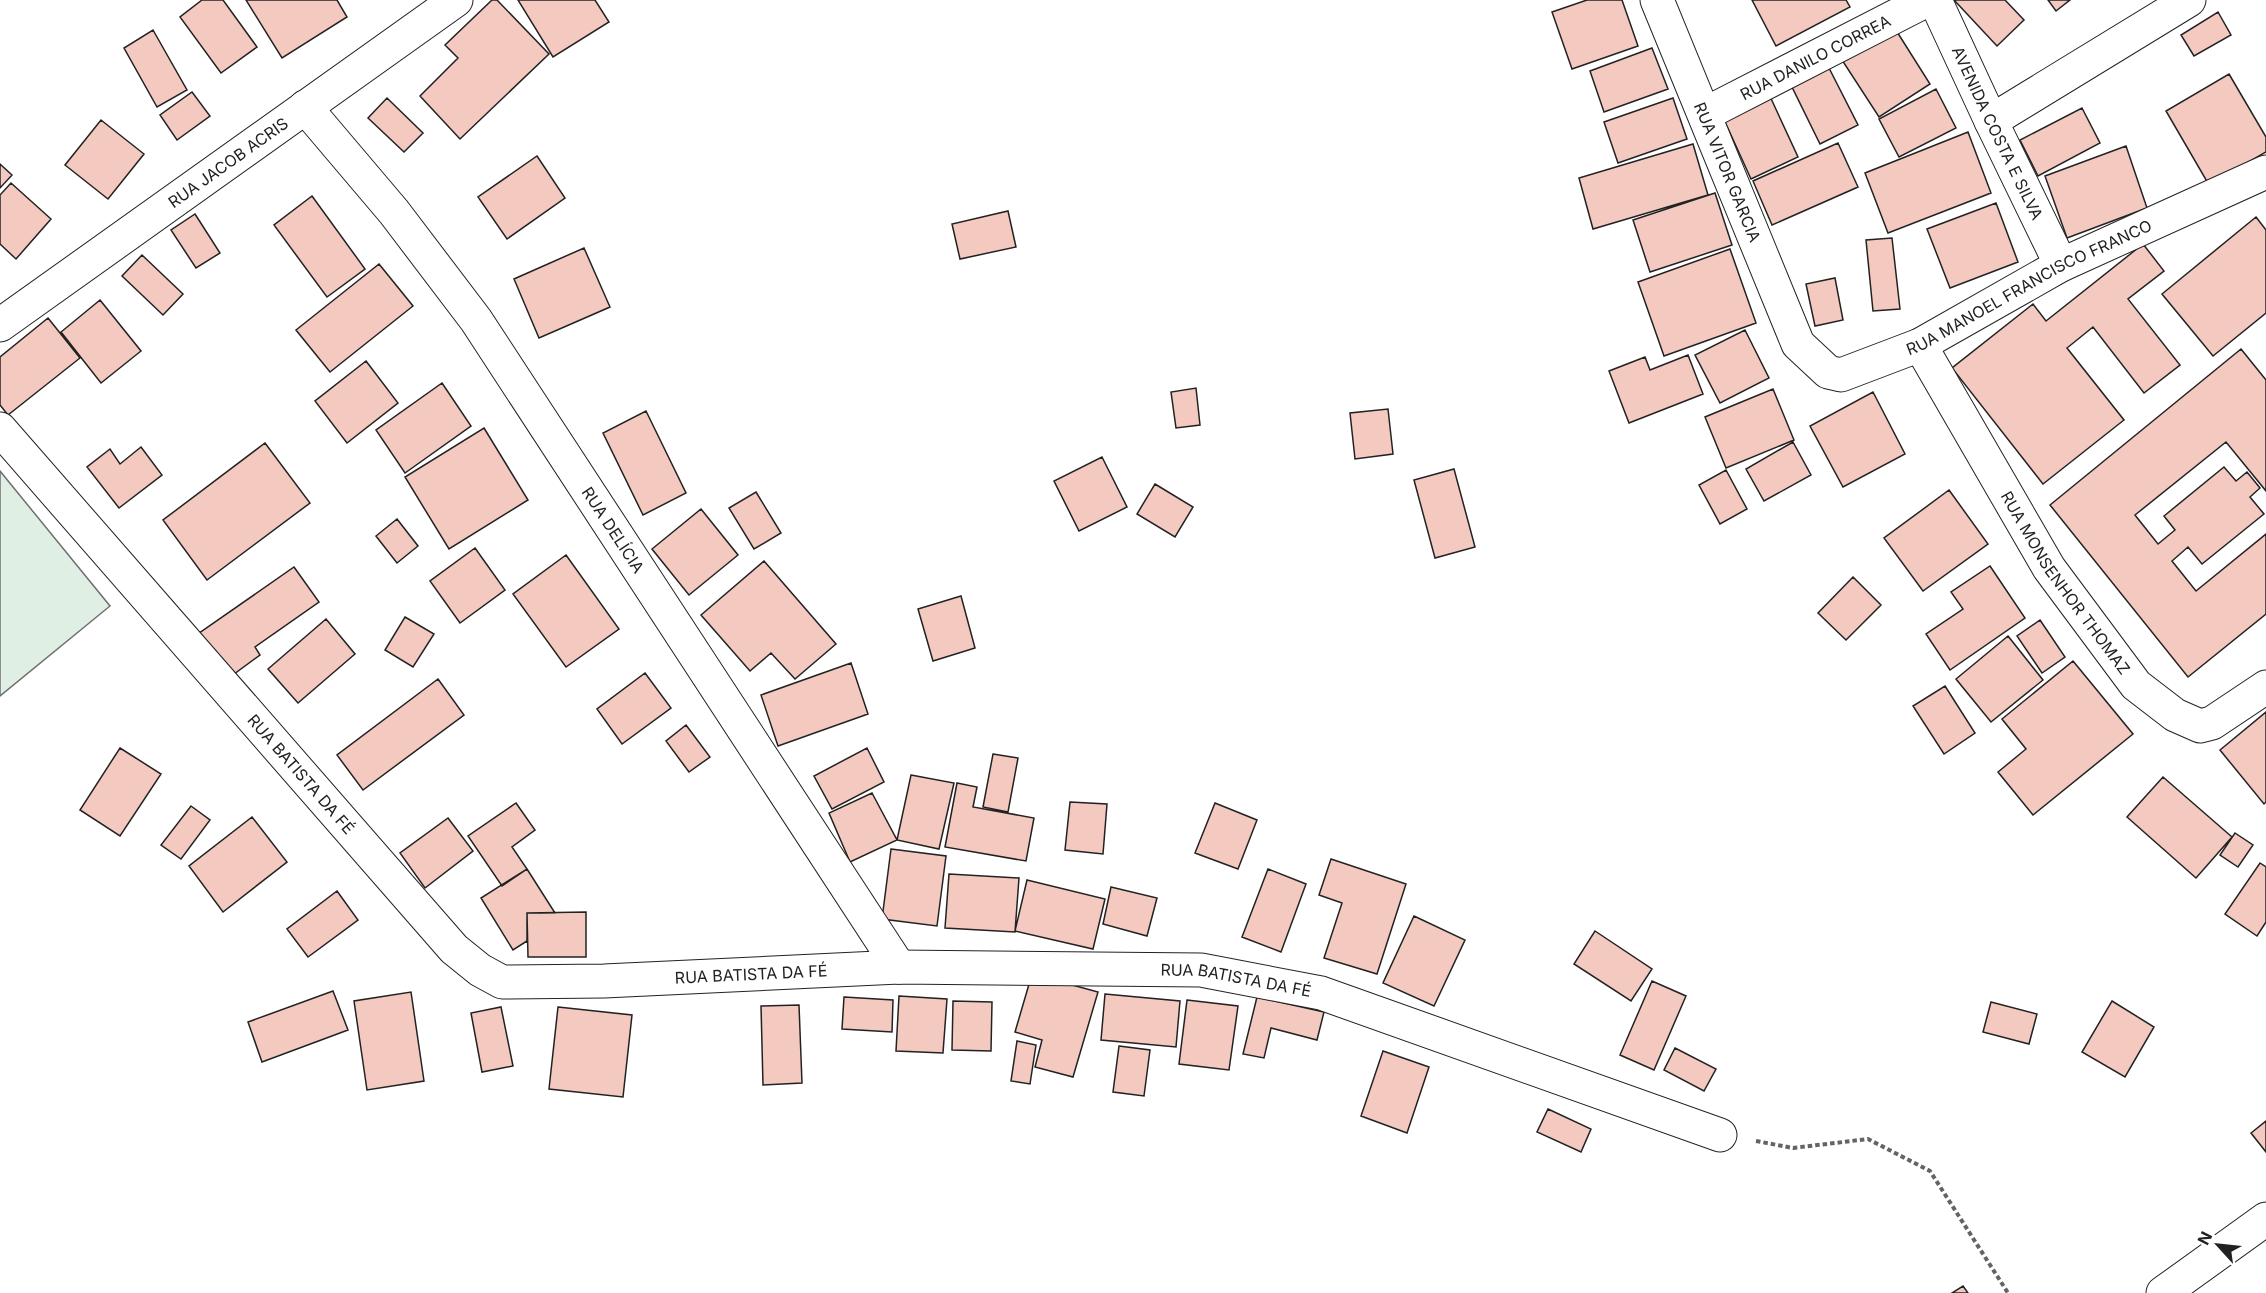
<svg xmlns="http://www.w3.org/2000/svg" width="2266" height="1293" font-family="Inter,sans-serif">
  <style>
    .green { fill: #e0efe3; stroke: #6f6f6f; stroke-width: 1.5 }
    .building { fill: #f3c9c0; stroke: #222; stroke-width: 1.5 }
    .lines { fill: none; stroke-linecap: round; stroke-linejoin: round }
    .minor-casing { stroke: #222; stroke-width: 35 }
    .path { stroke: #646464; stroke-width: 4; stroke-dasharray: 4.5 3; stroke-linecap: butt }
    .minor { stroke: #fff; stroke-width: 33 }
    .labels { text-anchor: middle; stroke-width: 4.5; stroke-linejoin: round; paint-order: stroke }
    .street-label { font-size: 16px; fill: #222; stroke: #fff }
  </style>
  <rect width="100%" height="100%" fill="#fff"/>
  <path class="green" d="M0,471L110,606L0,696Z"/>
  <path class="building" d="M202,0H223L257,47L221,73L180,17Z
    M246,0H337L347,17L282,58Z
    M492,0H497L549,54L460,139L420,96L458,58L445,45Z
    M518,0H595L609,22L553,57Z
    M1587,0H1622L1638,46L1572,69L1552,12Z
    M1752,0H1846L1850,7L1776,46Z
    M1954,0H2005L2024,20L1997,46Z
    M2048,0H2070L2056,11Z
    M2218,12L2231,35L2194,56L2181,35Z
    M1894,27L1930,84L1879,117L1842,60Z
    M153,30L187,90L157,107L124,48Z
    M1652,48L1668,89L1604,112L1590,71Z
    M1828,66L1858,125L1820,144L1791,85Z
    M2229,74L2266,137V152L2209,185L2166,111Z
    M1936,89L1956,128L1899,157L1879,119Z
    M192,92L210,116L177,140L160,115Z
    M1768,92L1798,157L1751,179L1721,113Z
    M387,98L423,133L404,152L368,118Z
    M1673,98L1687,139L1618,163L1604,122Z
    M2082,108L2100,143L2038,176L2020,140Z
    M101,120L144,154L108,199L65,165Z
    M1968,132L1991,193L1888,233L1865,173Z
    M1838,143L1858,187L1772,225L1753,181Z
    M1693,144L1708,195L1593,229L1579,178Z
    M2126,146L2147,208L2067,238L2045,176Z
    M537,156L565,198L507,239L478,197Z
    M0,164L12,175L0,188Z
    M11,183L51,219L16,259L0,244V195Z
    M1715,193L1732,245L1650,272L1633,220Z
    M312,196L365,269L327,297L274,225Z
    M1996,203L2018,262L1950,288L1927,229Z
    M1008,211L1016,247L960,259L952,224Z
    M195,214L220,253L196,268L171,230Z
    M2256,217L2266,230V313L2213,356L2162,294Z
    M1892,238L1900,309L1873,311L1866,240Z
    M2143,244L2164,271L2128,299L2180,365L2144,393L2093,327L2067,348L2124,420L2043,484L1952,368L2033,304L2046,321Z
    M584,248L610,307L539,338L514,279Z
    M1730,249L1756,323L1664,356L1638,282Z
    M142,255L183,294L163,315L122,276Z
    M379,264L413,306L330,372L296,330Z
    M1835,278L1843,320L1815,326L1806,284Z
    M100,300L141,351L101,383L61,332Z
    M48,318L80,358L8,415L0,405V357Z
    M1745,330L1769,378L1720,403L1695,355Z
    M2241,349L2266,380V491L2226,442L2135,515L2158,544L2175,530L2164,516L2224,467L2236,481L2247,472L2260,488L2250,497L2264,514L2202,564L2188,547L2172,561L2196,591L2266,534V614L2188,677L2050,505Z
    M1688,355L1703,394L1629,423L1609,371L1645,357L1650,370Z
    M366,361L398,403L347,443L315,401Z
    M442,383L471,426L405,473L376,430Z
    M1196,388L1200,425L1176,428L1171,392Z
    M1773,389L1794,440L1726,468L1705,417Z
    M1873,392L1905,454L1843,487L1810,426Z
    M1388,409L1393,454L1355,459L1350,413Z
    M646,411L686,493L643,515L603,433Z
    M484,428L528,500L449,549L405,477Z
    M1793,442L1811,475L1764,501L1746,469Z
    M265,443L310,503L207,580L163,520Z
    M141,447L162,475L119,508L87,467L110,449L120,464Z
    M1102,457L1127,507L1079,531L1054,481Z
    M1454,469L1475,547L1435,558L1414,480Z
    M1726,470L1747,509L1720,524L1699,485Z
    M1155,484L1193,507L1175,537L1137,514Z
    M1949,490L1988,544L1923,591L1884,538Z
    M756,492L781,533L754,549L729,508Z
    M701,509L738,555L689,595L652,549Z
    M397,519L418,546L397,563L376,536Z
    M475,548L505,590L460,623L430,581Z
    M566,555L619,629L566,667L513,594Z
    M764,561L836,644L795,679L771,653L750,671L701,615Z
    M1990,566L2025,618L1950,670L1926,634L1963,609L1951,592Z
    M294,567L319,602L255,647L260,655L226,680L195,636Z
    M1853,577L1881,605L1846,640L1818,613Z
    M961,596L975,648L933,661L918,609Z
    M405,617L434,634L413,667L385,650Z
    M326,619L355,654L298,703L268,669Z
    M2040,620L2065,657L2042,673L2017,636Z
    M2008,636L2043,680L1991,722L1956,679Z
    M2073,661L2133,734L2033,815L1998,772L2026,749L2002,719Z
    M851,663L868,714L778,746L761,695Z
    M645,673L671,708L622,744L597,709Z
    M438,679L464,715L363,790L337,755Z
    M1945,686L1975,733L1944,754L1913,706Z
    M2266,712V802L2264,804L2220,750Z
    M686,725L710,757L689,772L666,741Z
    M120,748L161,774L120,836L80,810Z
    M867,748L884,782L832,809L814,776Z
    M993,754L1018,758L1008,812L983,807Z
    M911,775L954,783L939,849L897,840Z
    M2163,777L2232,837L2196,878L2127,817Z
    M957,783L977,787L973,807L1034,818L1026,861L945,847Z
    M872,793L897,840L850,862L829,813Z
    M1070,802L1107,804L1103,854L1065,850Z
    M516,803L535,830L512,847L527,869L502,886L468,836Z
    M1215,803L1257,820L1238,869L1195,853Z
    M191,806L210,820L181,859L161,845Z
    M252,817L287,862L223,912L189,866Z
    M448,818L473,851L425,888L400,853Z
    M2235,833L2253,845L2238,867L2220,855Z
    M891,849L946,856L937,926L882,919Z
    M1331,859L1406,884L1377,974L1324,958L1342,903L1319,895Z
    M2260,863L2266,867V922L2257,936L2225,914Z
    M527,869L555,913H527V941L513,950L481,898Z
    M1268,869L1306,884L1281,952L1242,937Z
    M949,874L1019,878L1015,932L945,928Z
    M1027,880L1105,899L1093,949L1015,931Z
    M1111,887L1157,898L1147,936L1103,924Z
    M337,891L358,920L308,957L287,929Z
    M586,912V957H528L527,913Z
    M1414,916L1465,940L1434,1006L1383,983Z
    M1595,931L1652,969L1631,1001L1574,964Z
    M1032,974L1098,992L1073,1077L1035,1067L1042,1040L1015,1032Z
    M1652,981L1686,996L1654,1070L1620,1055Z
    M333,991L348,1030L262,1062L248,1022Z
    M411,992L424,1081L367,1090L354,1001Z
    M1105,994L1180,1001L1176,1047L1101,1040Z
    M899,996L947,999L943,1053L896,1051Z
    M844,997L893,1000L892,1032L842,1029Z
    M1257,997L1324,1012L1317,1040L1271,1028L1264,1058L1243,1054Z
    M1187,1000L1238,1006L1229,1070L1179,1064Z
    M953,1001L992,1002L991,1051L952,1050Z
    M2112,1001L2154,1027L2125,1077L2082,1052Z
    M1991,1002L2037,1014L2029,1044L1983,1032Z
    M799,1005L802,1083L763,1085L761,1006Z
    M501,1007L513,1066L482,1072L471,1013Z
    M558,1007L632,1015L623,1097L549,1089Z
    M1017,1041L1036,1045L1030,1084L1011,1081Z
    M1119,1046L1150,1050L1144,1096L1113,1092Z
    M1675,1048L1716,1069L1704,1091L1664,1070Z
    M1383,1051L1429,1067L1407,1133L1361,1116Z
    M1548,1109L1591,1129L1581,1152L1537,1132Z
    M2266,1121V1152L2251,1133Z
    M1963,1286L1968,1293H1952Z"/>
  <g class="lines">
    <g class="minor-casing">
      <g id="minor">
        <path id="s1" d="M1657,0L1798,344L1828,372L1841,375L1920,345L2061,265L2266,172"/>
        <path id="s2" d="M1935,0L1991,121L2061,265"/>
        <path id="s3" d="M305,107L394,212L476,320L899,967"/>
        <path id="s4" d="M1705,114L1927,0"/>
        <path d="M1991,121L2189,0"/>
        <path id="s5" d="M0,325L456,0"/>
        <path id="s6" d="M1920,345L2049,568L2136,685L2175,715L2200,726L2212,723L2266,687"/>
        <path id="s7" d="M0,429L454,949L480,970L502,982L604,981L899,967L1201,970L1321,993L1720,1135"/>
        <path d="M2163,1293L2266,1219"/>
      </g>
    </g>
    <path class="path" d="M1756,1141L1793,1148L1868,1139L1930,1171L2008,1293"/>
    <use href="#minor" class="minor"/>
  </g>
  <g class="labels">
    <g class="street-label">
      <text dy="6" stroke="none"><textPath href="#s4" startOffset="124">RUA DANILO CORREA</textPath></text>
      <text dy="6" stroke="none"><textPath href="#s2" startOffset="147">AVENIDA COSTA E SILVA</textPath></text>
      <text dy="6" stroke="none"><textPath href="#s5" startOffset="280">RUA JACOB ACRIS</textPath></text>
      <text dy="6" stroke="none"><textPath href="#s1" startOffset="186">RUA VITOR GARCIA</textPath></text>
      <text dy="6" stroke="none"><textPath href="#s1" startOffset="634">RUA MANOEL FRANCISCO FRANCO</textPath></text>
      <text dy="6" stroke="none"><textPath href="#s3" startOffset="524">RUA DELÍCIA</textPath></text>
      <text dy="6" stroke="none"><textPath href="#s6" startOffset="279">RUA MONSENHOR THOMAZ</textPath></text>
      <text dy="6" stroke="none"><textPath href="#s7" startOffset="458">RUA BATISTA DA FÉ</textPath></text>
      <text dy="6" stroke="none"><textPath href="#s7" startOffset="998">RUA BATISTA DA FÉ</textPath></text>
      <text dy="6" stroke="none"><textPath href="#s7" startOffset="1484">RUA BATISTA DA FÉ</textPath></text>
    </g>
  </g>
  <g transform="translate(2218 1245) rotate(297)" stroke="#ffffff" stroke-width="4.5" paint-order="stroke">
  <path d="M0-4.5L10 22L0 15L-10 22Z" fill="#222222"/>
  <text y="-9" font-size="16" font-weight="bold" text-anchor="middle" fill="#222222">N</text>
  </g>
</svg>
